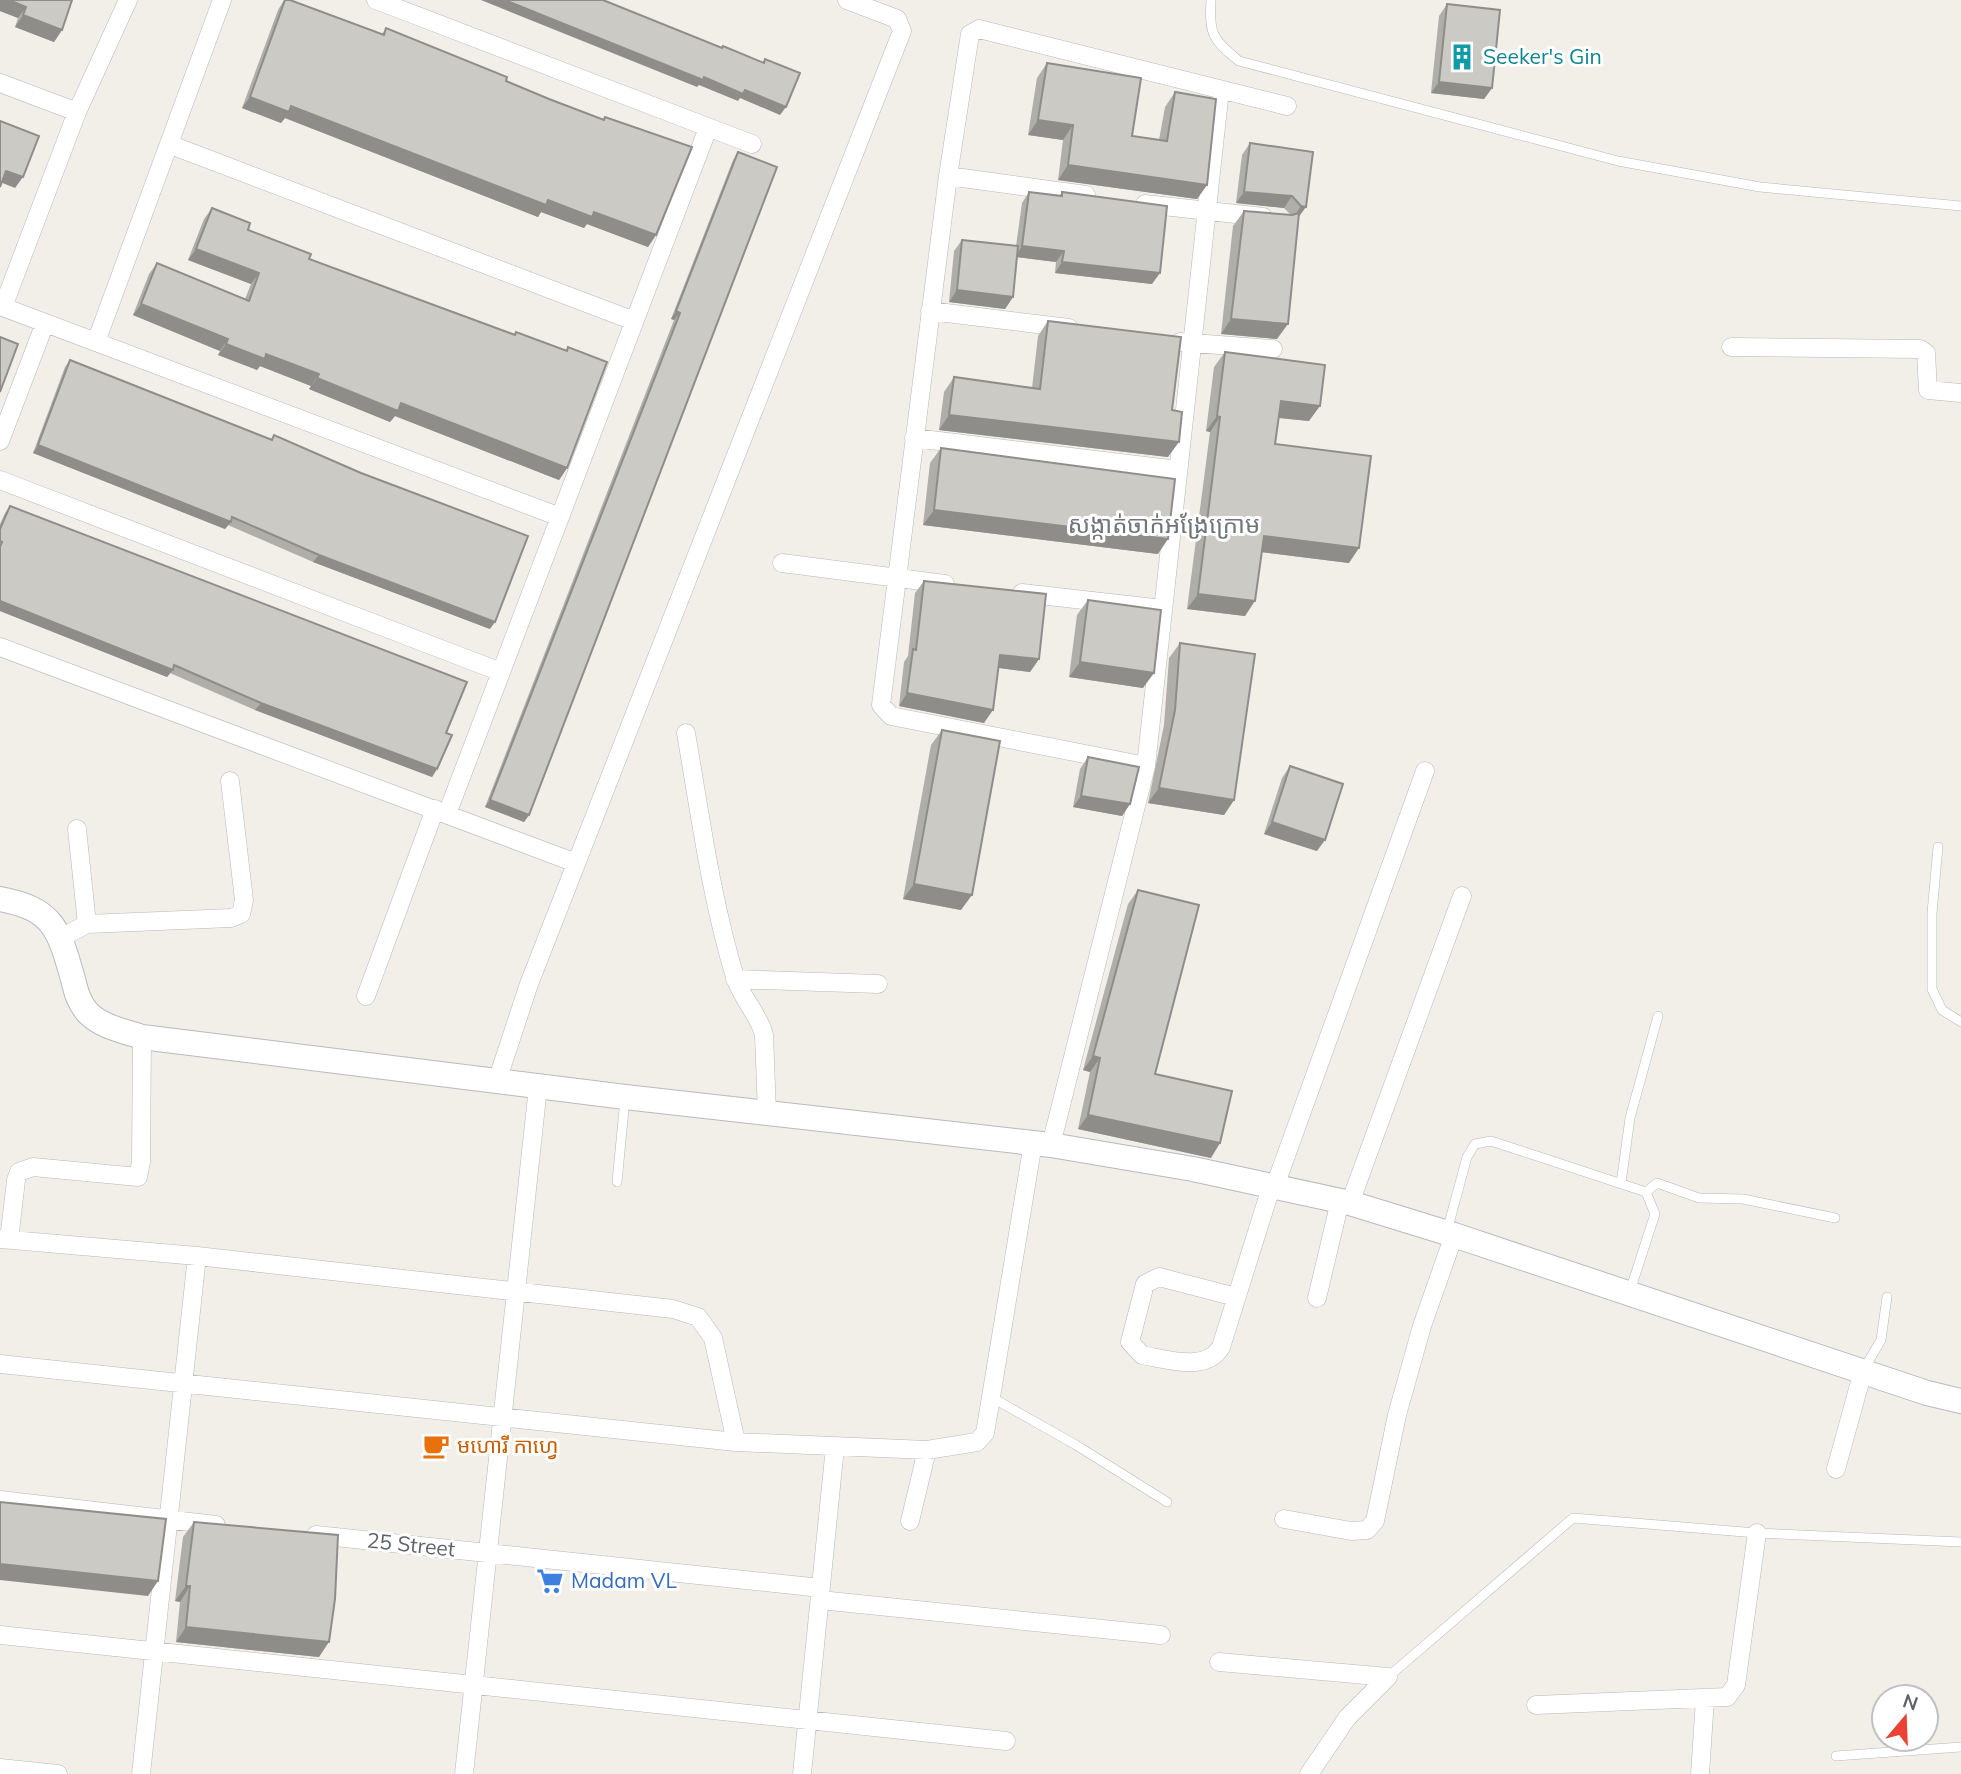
<svg xmlns="http://www.w3.org/2000/svg" width="1961" height="1774" font-family="Mulish,'Noto Sans Khmer',sans-serif">
  <style>
    .lines { fill: none; stroke-linecap: round; stroke-linejoin: round }
    .lane-casing { stroke: #b5b8bc; stroke-width: 10 }
    .street-casing { stroke: #b5b8bc; stroke-width: 19 }
    .secondary-casing { stroke: #b6babf; stroke-width: 26 }
    .lane { stroke: #fff; stroke-width: 9 }
    .street { stroke: #fff; stroke-width: 18 }
    .secondary { stroke: #fff; stroke-width: 24 }
    .wall { fill: #afaea9 }
    .shaded-wall { fill: #8f8d8a }
    .building { fill: #cccac5; stroke: #8f8d8a; stroke-width: 2 }
    .labels { text-anchor: middle; stroke-width: 6; stroke-linejoin: round; paint-order: stroke }
    .culture-label { font-size: 21px; fill: #0d838f; stroke: #fff; text-anchor: start }
    .food-label { font-size: 21px; fill: #c56008; stroke: #fff; text-anchor: start }
    .street-label { font-size: 21px; fill: #5f6368; stroke: #fff }
    .shop-label { font-size: 21px; fill: #366cbe; stroke: #fff; text-anchor: start }
    .quarter-label { font-size: 24px; fill: #70757a; stroke: #fff }
  </style>
  <rect width="100%" height="100%" fill="#f1efe8"/>
  <g class="lines">
    <g class="lane-casing">
      <path id="lane" d="M1211,0C1209,34 1212,39 1239,61L1618,161L1760,187L1961,206
        M1938,847L1932,913V989L1942,1010L1961,1022
        M617,1182L625,1099
        M1621,1183L1630,1118L1658,1016
        M1646,1192L1657,1183L1699,1198L1743,1199L1835,1218
        M1447,1231L1467,1157L1475,1144L1491,1141L1646,1192L1655,1214L1630,1291
        M1864,1369L1881,1340L1887,1297
        M991,1397L1076,1445L1167,1502
        M1388,1677L1573,1518L1757,1533L1961,1542
        M1836,1756L1961,1747"/>
    </g>
    <g class="street-casing">
      <path id="street" d="M376,0L752,144
        M0,83L77,112
        M171,145L634,321
        M948,176L1086,195
        M1145,204L1263,217
        M0,306L560,517
        M3,307L77,112L128,0
        M930,311L1069,328
        M96,342L222,0
        M1180,342L1273,349
        M1731,347L1920,349L1926,353L1928,390L1961,393
        M914,438L1178,470
        M0,441L45,323
        M0,480L501,672
        M782,563L945,584
        M1022,593L1163,609
        M0,647L576,863
        M686,733C700,814 711,898 735,977C741,998 759,1014 764,1035L767,1113
        M1146,766L891,716L881,705L948,176L970,34L979,29L1287,106
        M447,814L708,128
        M77,829L87,924
        M61,938L87,924L231,918L241,914L244,900L230,781
        M735,979L878,984
        M366,996L435,809
        M497,1081L529,984L902,31L897,19L847,0
        M1051,1145L1146,766L1220,90
        M1350,1203L1462,896
        M0,1239L197,1256L673,1309L698,1317L713,1338L736,1442
        M9,1240L16,1180L19,1172L33,1167L138,1177L141,1162L142,1037
        M1236,1297L1159,1277L1145,1284L1130,1342L1142,1355C1166,1359 1206,1373 1221,1347L1268,1197L1275,1186L1425,771
        M1317,1298L1340,1201
        M0,1364L736,1442L927,1450L977,1442L985,1433L991,1397L1033,1143
        M1836,1469L1863,1371
        M0,1500L216,1525
        M1284,1519L1351,1531L1367,1530L1375,1521L1397,1415L1422,1326L1454,1235
        M910,1521L927,1450
        M316,1535L821,1588
        M820,1600L1161,1635
        M0,1635L1006,1741
        M1219,1662L1388,1677
        M1536,1705L1727,1697L1736,1685L1757,1533
        M0,1768L58,1774
        M141,1774L197,1256
        M464,1774L538,1087
        M802,1774L835,1447
        M1309,1774L1347,1718L1388,1677
        M1700,1774L1705,1699"/>
    </g>
    <g class="secondary-casing">
      <path id="secondary" d="M0,899C54,909 59,930 73,979C76,992 79,1003 88,1013C102,1027 124,1031 142,1037L625,1097L1051,1145L1193,1169L1350,1203L1454,1235L1927,1393L1961,1401"/>
    </g>
    <use href="#lane" class="lane"/>
    <use href="#street" class="street"/>
    <use href="#secondary" class="secondary"/>
  </g>
  <path class="wall" d="M72,0L62,30L54,42L15,27L18,18L0,11Z
    M284,0H290L382,34L386,28L549,99L604,120L605,117L656,235L648,247L587,224L584,228L541,212L538,217L285,118L281,123L242,108L278,10Z
    M1447,4L1492,88L1484,99L1431,93L1439,16Z
    M1047,63L1132,136L1159,140L1165,107L1175,92L1207,185L1197,199L1058,180L1063,140L1028,135L1037,78Z
    M1250,143L1313,152L1299,217L1277,339L1221,334L1233,226L1244,211L1291,215L1284,208L1236,203L1242,155Z
    M738,152L529,815L524,822L485,807L674,320L671,319L733,160Z
    M1029,192L1059,196L1062,192L1152,284L1055,273L1056,262L1017,257L1013,297L1005,309L949,302L954,251L962,240L1016,246L1022,203Z
    M212,208L248,230L309,259L514,335L516,332L566,351L568,347L567,468L559,480L395,416L390,422L309,389L311,386L260,366L257,370L218,355L220,351L133,315L149,274L157,263L245,299L251,284L188,260L204,219Z
    M1048,321L1172,410L1168,457L939,430L944,392L954,377L1032,388L1038,336Z
    M1225,352L1309,421L1279,418L1275,444L1349,563L1262,552L1245,616L1187,609L1210,432L1206,431L1214,367Z
    M70,360L271,439L274,435L490,629L313,562L228,525L225,529L33,453L65,367Z
    M941,448L1158,554L923,525L930,463Z
    M10,506L446,733L437,769L432,777L255,710L170,673L167,677L0,611V524L5,513Z
    M924,581L1039,659L1030,672L999,668L984,723L899,706L904,662L908,656L915,593Z
    M1088,600L1143,688L1069,677L1077,615Z
    M1180,643L1234,800L1224,815L1148,803L1164,725L1169,658Z
    M942,730L961,910L903,899L931,745Z
    M1088,757L1130,804L1122,816L1073,807L1080,769Z
    M1290,766L1317,851L1264,834L1282,778Z
    M1138,890L1155,1074L1211,1158L1078,1129L1090,1072L1083,1070L1128,904Z
    M194,1522L319,1657L176,1642L180,1602L175,1601L183,1537Z"/>
  <path class="shaded-wall" d="M0,0H9L26,7L18,18L0,11Z
    M481,0H505L704,77L745,90L786,107L780,115L740,98L738,101L699,85L697,87Z
    M23,15L62,30L54,42L15,27Z
    M1439,82L1492,88L1484,99L1431,93Z
    M250,97L291,106L548,200L594,212L656,235L648,247L587,224L584,228L541,212L538,217L285,118L281,123L242,108Z
    M1038,120L1073,125L1063,140L1028,135Z
    M1068,165L1207,185L1197,199L1058,180Z
    M6,171L23,177L15,188L0,182Z
    M1244,192L1292,196L1284,208L1236,203Z
    M1301,206L1306,207L1298,218H1293Z
    M1022,246L1064,251L1056,262L1015,257Z
    M196,249L259,273L251,284L188,260Z
    M1062,262L1160,273L1152,284L1055,273Z
    M957,290L1013,297L1005,309L949,302Z
    M141,304L228,339L220,351L133,315Z
    M676,311L680,313L674,320L671,319Z
    M1231,319L1288,324L1277,339L1221,334Z
    M226,344L266,354L319,374L311,386L260,366L257,370L218,355Z
    M317,378L401,403L567,468L559,480L395,416L390,422L309,389Z
    M1281,401L1320,406L1309,421L1270,417Z
    M949,415L1179,442L1168,457L939,430Z
    M1217,416L1220,417L1210,432L1206,431Z
    M38,445L231,522L225,529L33,453Z
    M934,510L1168,539L1158,554L923,525Z
    M1264,536L1359,548L1349,563L1253,551Z
    M319,555L495,622L490,629L313,562Z
    M1198,594L1255,601L1245,616L1187,609Z
    M0,601L173,670L167,677L0,611Z
    M1000,655L1039,659L1030,672L992,667Z
    M1080,662L1154,673L1143,688L1069,677Z
    M907,693L993,710L984,723L899,706Z
    M261,703L437,769L432,777L255,710Z
    M1159,788L1234,800L1224,815L1148,803Z
    M1081,796L1130,804L1122,816L1073,807Z
    M490,800L529,815L524,822L485,807Z
    M1272,822L1325,840L1317,851L1264,834Z
    M914,884L972,895L961,910L903,899Z
    M1093,1056L1100,1058L1090,1072L1083,1070Z
    M1088,1115L1220,1143L1211,1158L1078,1129Z
    M0,1564L158,1581L148,1596L0,1580Z
    M186,1586H190L180,1602L175,1601Z
    M186,1627L329,1642L319,1657L176,1642Z"/>
  <path class="building" d="M9,0H72L62,30L23,15L26,7Z
    M285,0H290L384,35L386,28L507,77L506,81L549,99L604,120L605,117L692,147L656,235L594,212L592,217L548,200L546,205L291,106L289,112L250,97Z
    M505,0H603L722,48L723,46L764,63L765,59L800,73L786,107L745,90L743,94L704,77L703,80Z
    M1447,4L1500,10L1492,88L1439,82Z
    M1047,63L1141,78L1132,136L1167,141L1175,92L1216,99L1207,185L1068,165L1073,125L1038,120Z
    M0,121L39,136L23,177L6,171L0,187Z
    M1250,143L1313,152L1306,207L1301,206L1292,196L1244,192Z
    M738,152L777,167L529,815L490,800L680,313L676,311Z
    M1029,192L1062,196V192L1167,206L1160,273L1062,262L1064,251L1022,246Z
    M212,208L250,223L248,230L311,254L309,259L515,335L516,332L567,351L568,347L607,362L567,468L401,403L398,411L317,378L319,374L266,354L265,359L226,344L228,339L141,304L157,263L249,301L259,273L196,249Z
    M1244,211L1292,215L1299,213L1288,324L1231,319Z
    M962,240L1018,246L1013,297L957,290Z
    M1048,321L1181,337L1172,410L1182,412L1179,442L949,415L954,377L1040,389Z
    M0,337L18,344L0,392Z
    M1225,352L1325,365L1320,406L1281,401L1275,444L1371,456L1359,548L1264,536L1255,601L1198,594L1220,417L1217,416Z
    M70,360L272,440L274,435L361,473L528,536L495,622L319,555L232,517L231,522L38,445Z
    M941,448L1175,479L1168,539L934,510Z
    M10,506L467,682L446,733L452,735L437,769L261,703L174,665L173,670L0,601V547L2,542L0,541V529Z
    M924,581L1046,594L1039,659L1000,655L993,710L907,693L913,649L916,650Z
    M1088,600L1161,610L1154,673L1080,662Z
    M1180,643L1255,654L1234,800L1159,788L1175,710Z
    M942,730L1000,741L972,895L914,884Z
    M1088,757L1139,767L1130,804L1081,796Z
    M1290,766L1343,784L1325,840L1272,822Z
    M1138,890L1199,905L1155,1074L1232,1091L1220,1143L1088,1115L1100,1058L1093,1056Z
    M0,1502L166,1519L158,1581L0,1564Z
    M194,1522L338,1535L335,1599L329,1642L186,1627L190,1586H186Z"/>
  <defs>
    <g id="building-bare" transform="scale(2.1)"><path d="M-4-6H4V6H1V3H-1V6H-4ZM-2.5-4.3h1.7v1.8h-1.7ZM.8-4.3h1.7v1.8H.8ZM-2.5-1h1.7V.8h-1.7ZM.8-1h1.7V.8H.8Z" fill="#0f9aa8" stroke="#fff" stroke-width="2.5" paint-order="stroke"/></g>
    <g id="cafe-bare" transform="scale(2.1)"><path d="M-5.5-4.5H6V0H3Q3 3.5 0 3.5H-2.5Q-5.5 3.5-5.5 0ZM3-3.2v2h1.7v-2ZM-6 4.5H4V6H-6Z" fill="#e8710a" stroke="#fff" stroke-width="2.5" paint-order="stroke"/></g>
    <g id="supermarket-bare" transform="scale(2.1)"><path d="M-6-5.5h2.5l.6 2H6L4.5 2H-2.5L-4.4-4H-6ZM-1.5 3.2a1.3 1.3 0 1 0 .1 0ZM3 3.2a1.3 1.3 0 1 0 .1 0Z" fill="#3f7fe0" stroke="#fff" stroke-width="2.5" paint-order="stroke"/></g>
  </defs>
  <g fill-rule="evenodd">
    <use href="#building-bare" x="1462" y="57"/>
    <use href="#cafe-bare" x="436" y="1446"/>
    <use href="#supermarket-bare" x="550" y="1581"/>
  </g>
  <g class="labels">
    <g class="culture-label">
      <text x="1483" y="64">Seeker's Gin</text>
    </g>
    <g class="food-label">
      <text x="457" y="1453">មហោរី កាហ្វេ</text>
    </g>
    <g class="street-label">
      <text transform="translate(411 1545) rotate(6)" y="7">25 Street</text>
    </g>
    <g class="shop-label">
      <text x="571" y="1588">Madam VL</text>
    </g>
    <g class="quarter-label">
      <text x="1164" y="533">សង្កាត់ចាក់អង្រែក្រោម</text>
    </g>
  </g>
  <g transform="translate(1905 1718) rotate(19)"><circle r="33" fill="#ffffff" stroke="#bfc1c3" stroke-width="2"/>
  <path d="M0-5L12 26L0 18L-12 26Z" fill="#ea4335"/>
  <text y="-10" font-size="19" font-weight="bold" text-anchor="middle" fill="#5f6368">N</text>
  </g>
</svg>
